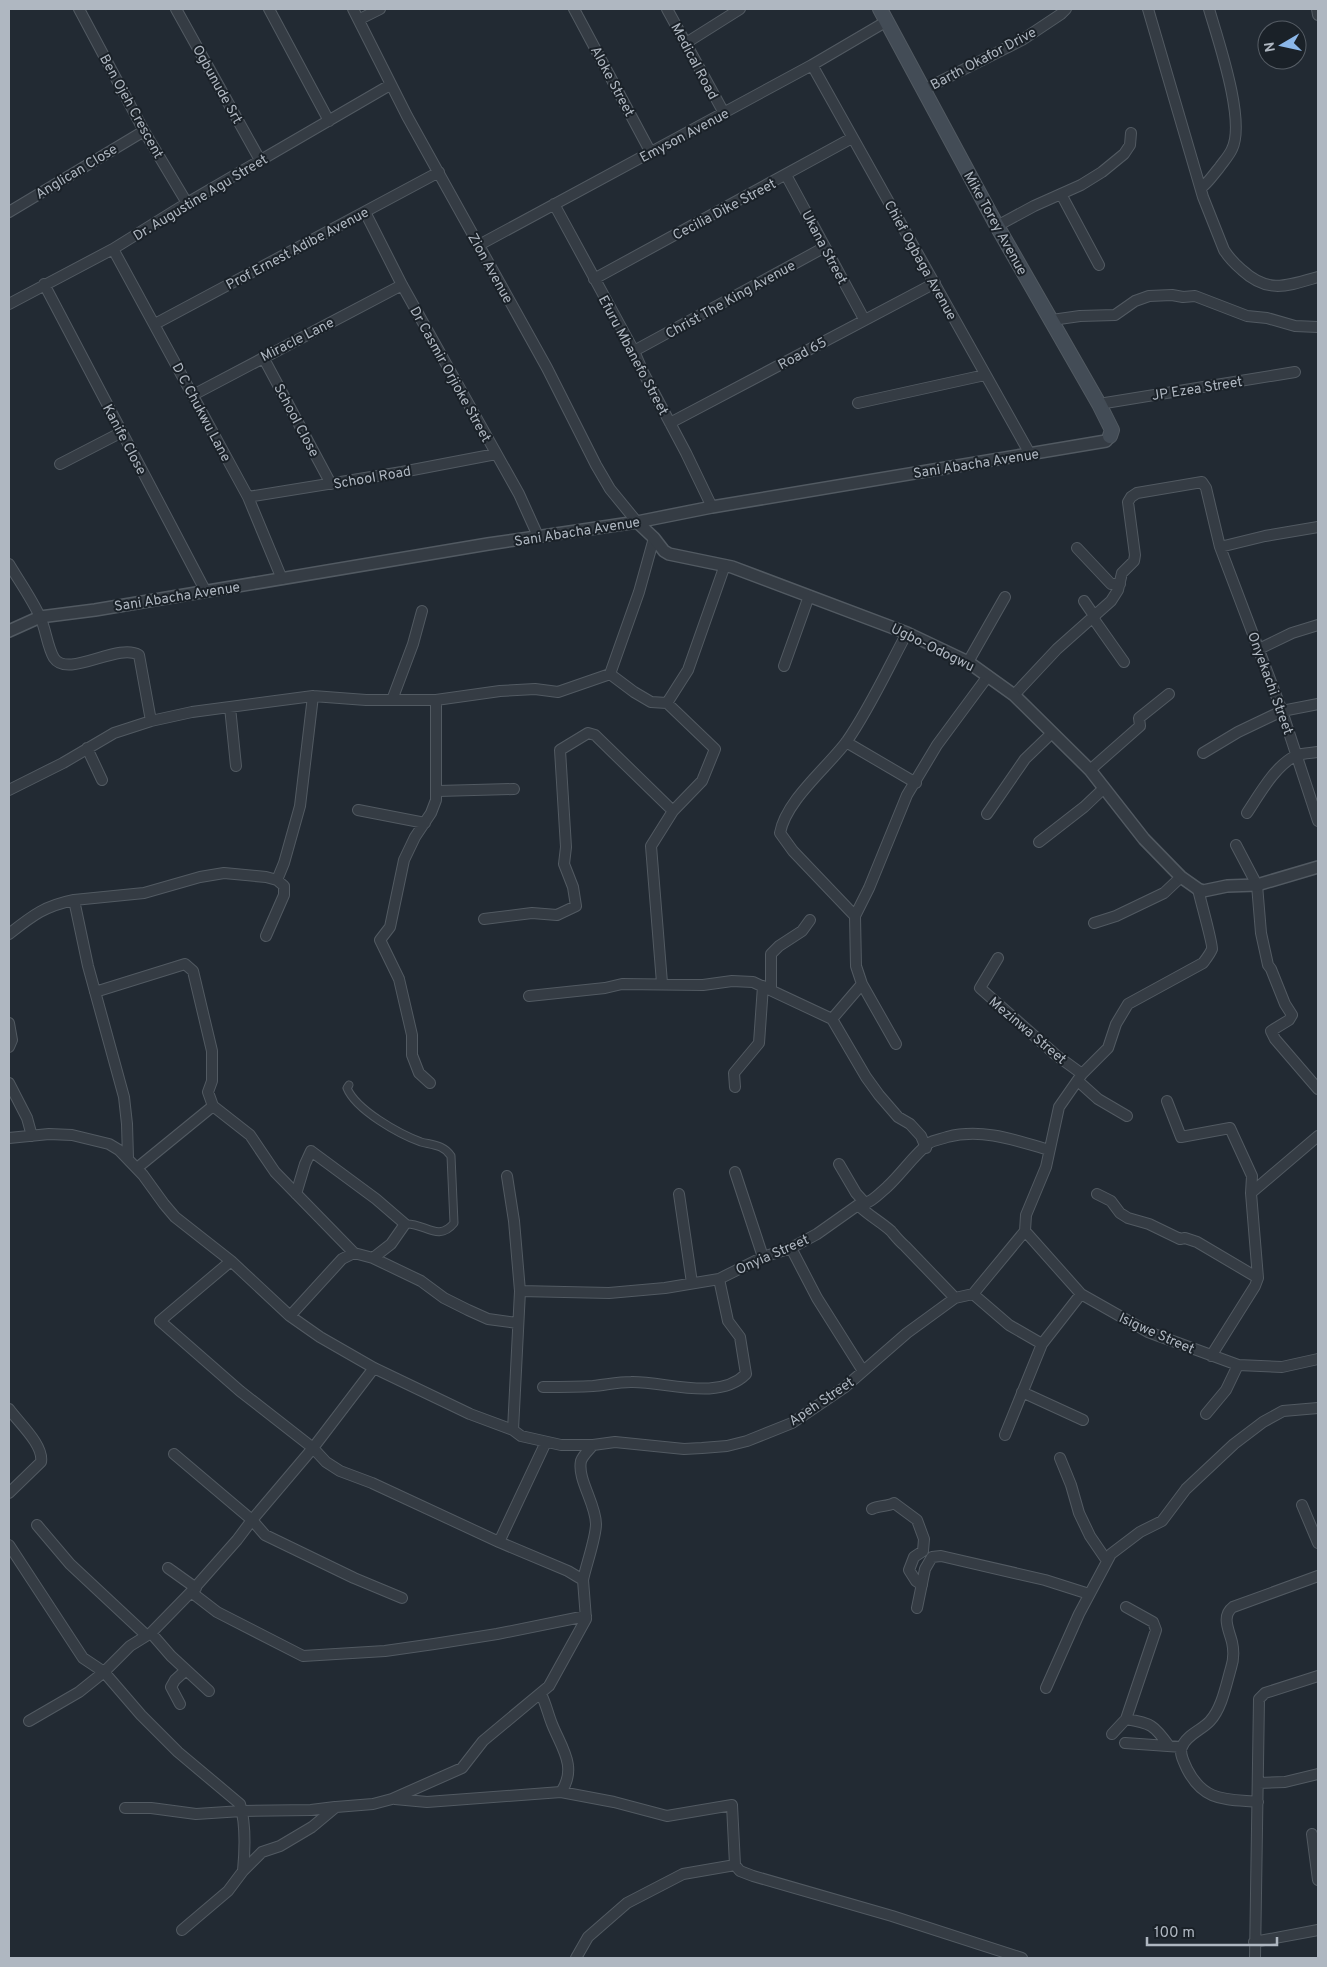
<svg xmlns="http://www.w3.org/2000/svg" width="1327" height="1967" font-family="Overpass,sans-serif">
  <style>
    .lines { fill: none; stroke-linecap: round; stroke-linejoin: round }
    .pedestrian-casing { stroke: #525a62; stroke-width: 9 }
    .minor-casing { stroke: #525a62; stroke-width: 12 }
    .tertiary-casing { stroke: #525a62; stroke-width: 14 }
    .secondary-casing { stroke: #525a62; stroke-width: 16 }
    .pedestrian { stroke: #353c44; stroke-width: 7 }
    .minor { stroke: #353c44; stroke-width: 10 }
    .tertiary { stroke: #353c44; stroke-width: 11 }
    .secondary { stroke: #434c56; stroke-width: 14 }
    .labels { text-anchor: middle; stroke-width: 4; stroke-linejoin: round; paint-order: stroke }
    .street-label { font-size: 14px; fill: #afb7c1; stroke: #1a2128 }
  </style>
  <rect width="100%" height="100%" fill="#222a33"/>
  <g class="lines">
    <g class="pedestrian-casing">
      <path id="pedestrian" d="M349,1085L347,1088C356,1110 399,1134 421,1142C433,1145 444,1145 451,1156L454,1223C438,1243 424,1222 405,1224"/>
    </g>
    <g class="minor-casing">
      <path id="minor" d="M79,9L144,131L187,203
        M176,9L260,160
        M269,9L329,121
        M353,9L407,116L547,368L596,465L610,489L637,522
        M574,9L651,153
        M667,9L724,113
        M1148,9L1203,197L1224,250C1229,258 1235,264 1242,270C1268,294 1287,286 1318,277
        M1317,9L1318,15
        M360,19L380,9
        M686,43L740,9
        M812,65L1030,454
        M923,90L1022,40L1061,14L1066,9
        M786,175L864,319
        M1201,188C1208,183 1213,175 1219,168C1223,162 1229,156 1232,149C1246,121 1218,40 1209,9
        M1061,194L1099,265
        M554,204L634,351L643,372L686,453L712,507
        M9,212L144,131
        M365,212L402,285L519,494L538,536
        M997,226L1034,206L1081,185L1102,172L1124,154L1130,145L1131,133
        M479,245L812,65L887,21
        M113,249L248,497L282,579
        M594,279L852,138
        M44,284L206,592
        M9,304L113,249L187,203L390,85
        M1052,320L1080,316L1115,315L1135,301L1149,296L1172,295L1183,297L1195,296L1247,316L1267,318L1295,326L1318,327
        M155,324L439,172
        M634,351L825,247
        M263,357L331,484
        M193,395L402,285
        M858,403L985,375
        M1099,404L1295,372
        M670,423L935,283
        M60,464L122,432
        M248,497L402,472L496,454
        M1220,547L1265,536L1318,527
        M1077,548L1111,584H1120
        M9,564C19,581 32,599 40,617C46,629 47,646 54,658C68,679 118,642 139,655L151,721
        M1084,601L1095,617
        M1093,618L1124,662
        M1259,649L1292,633L1318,625
        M968,662L1005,597
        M784,666L809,596
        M610,674L634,692L651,702L667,703L715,749L702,781L673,811L651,846L662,983
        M1014,695L1057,649L1111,601L1118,590L1122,573L1134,561L1135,555L1128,502L1131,497L1137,493L1202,482L1206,488L1220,547L1282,711L1318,821
        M392,700L413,644L422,611
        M667,703L688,670L725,565
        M230,707L236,766
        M846,742L916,783
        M87,748L102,780
        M1203,753L1238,732L1282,711L1318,704
        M1090,770L1140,726L1139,718L1169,694
        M9,790L63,763L114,733L151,721L192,712L313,696L366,700H436L500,691L535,689L558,692L610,674L639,592L654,538
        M438,791L514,789
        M358,810L425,823
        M1247,813C1259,795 1275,766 1295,756C1301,753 1311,753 1318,752
        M987,814L1025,759L1052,733
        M1039,842L1084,807L1104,788
        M1236,845L1257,885L1261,933L1268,965L1271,969L1285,1004L1292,1015L1289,1020L1271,1031L1275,1039L1318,1089
        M277,880L284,863L300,806L313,696
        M74,900L144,893L200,877L224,873L266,877L277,880L284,886V895L266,936
        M855,916L869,888L907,795L937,745L988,676
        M484,919L532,913L557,915L576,906L573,887L564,864L566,847L560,750L588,733L595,735L673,811
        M1094,923L1116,916L1164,893L1181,877
        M9,934C32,916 44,906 74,900L88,966L124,1097L127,1124L128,1158
        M998,958L980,988L1056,1055L1082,1074
        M862,984L896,1044
        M771,990V954L779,946L802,931L810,920
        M95,992L185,964L193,971L212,1051V1081L208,1092L213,1106L250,1135L275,1172L354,1253
        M529,996L605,988L622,984L703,985L732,981L753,982L832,1019L866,1077L879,1095L898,1117L910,1124L921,1136L926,1148
        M832,1019L862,984L856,966L855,916L793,851L780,833C786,800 828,767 847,741C870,708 888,668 907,633
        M9,1023L12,1040L9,1047
        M1078,1081L1098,1099L1127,1116
        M9,1083L27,1118L32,1136
        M430,1083L419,1073L412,1055V1035L399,979L380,940L390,927L404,860L415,837L431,813L436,800V700
        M735,1087L734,1073L759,1043L763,986
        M1167,1101L1181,1137L1230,1128L1252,1176L1251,1193L1258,1278L1255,1286L1211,1356
        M9,1138L49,1134L72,1135L109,1144L119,1150L143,1175L164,1204L175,1217L231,1261L290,1316L320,1337L374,1368L470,1414L513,1430L521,1436L561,1445H593L615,1442L684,1449L702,1448L727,1446L747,1441L792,1423L845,1387L907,1333L955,1298L973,1294L1025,1231
        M839,1164L856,1193L866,1204
        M137,1168L213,1106
        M735,1172L763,1257
        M507,1176L514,1221L520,1291L513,1430
        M1251,1193L1318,1136
        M296,1194L305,1164L311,1151L376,1199L405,1224L391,1244L373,1258
        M679,1194L692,1283
        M1097,1194L1111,1201L1120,1213L1128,1218L1149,1224L1180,1239L1185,1238L1197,1242L1258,1278
        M858,1205C868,1215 881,1222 891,1231C896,1237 899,1241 905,1246L955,1298
        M1025,1231L1026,1215L1046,1167L1059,1107L1082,1074L1108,1048L1116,1024L1128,1004L1203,963C1206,959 1210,954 1212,949C1213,944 1200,899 1198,889
        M1025,1231L1081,1294L1148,1332L1238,1365L1282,1367L1318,1359
        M791,1248L817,1298L863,1371
        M520,1291L609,1293L665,1288L719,1279L763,1257L791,1248L817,1234L858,1205C870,1204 878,1195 887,1187C902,1173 913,1156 929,1143C934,1140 942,1139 947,1137C982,1128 1015,1140 1049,1150
        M973,1294L1009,1325L1042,1344
        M290,1316L342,1259L354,1253L373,1258L421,1281L444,1298L468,1310L488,1319L517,1323
        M543,1387C559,1387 576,1387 593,1386C605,1385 618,1382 631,1382C665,1381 718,1402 746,1374L740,1337L728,1321L719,1279
        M1022,1392L1083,1420
        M9,1409C19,1423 44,1445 41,1462L9,1493
        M1206,1414L1226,1390L1238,1365
        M1005,1435L1042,1344L1081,1294
        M174,1454L252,1520L265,1535L354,1578L402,1598
        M1060,1458L1071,1485L1079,1513L1090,1536L1107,1561
        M1302,1505L1318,1543
        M872,1509C879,1505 887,1507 894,1503L917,1520L924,1539L923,1551L914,1557L909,1570L916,1581L922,1585
        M37,1525L70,1564L146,1635
        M499,1542L546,1442
        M9,1545L83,1658L104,1672L141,1715L178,1752L240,1804C246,1824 245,1850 243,1871
        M168,1568L196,1588
        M583,1580C586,1565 596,1538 596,1524C596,1504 577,1479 581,1461C583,1455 589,1450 593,1445
        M191,1592L217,1612L303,1656L385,1651L434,1644L497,1634L586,1616
        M917,1608L925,1569L932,1557L941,1556L1045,1580L1089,1594
        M151,1633L171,1656L209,1691
        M1046,1688L1079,1614L1111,1554L1140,1532L1162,1521L1186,1489L1234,1444L1263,1422L1283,1411L1318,1408
        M541,1694C546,1704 548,1714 552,1724C561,1747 578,1767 561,1792
        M180,1704L171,1687L175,1680L186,1670
        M1126,1719C1151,1723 1154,1725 1169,1746
        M29,1721L79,1692L104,1672L130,1646L151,1633L191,1592L237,1540L252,1520L313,1448L374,1368
        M1112,1734L1126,1719L1156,1630L1153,1622L1126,1607
        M1125,1743L1182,1747
        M1258,1783L1285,1782L1318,1774
        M395,1799L427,1802L561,1792L614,1802L667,1816L732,1805L735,1865L740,1871L753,1876L892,1916L1022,1958
        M1258,1802C1225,1799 1204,1802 1187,1769C1184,1762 1179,1754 1182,1747C1186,1735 1202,1730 1210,1721C1222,1708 1226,1685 1231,1668C1234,1659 1234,1651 1232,1642C1229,1630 1221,1616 1233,1607L1318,1576
        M125,1808H151L196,1814L242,1811L311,1810L335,1807
        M1312,1834L1318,1880
        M182,1930L228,1891L243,1871L262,1852L280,1846L312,1827L336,1807L373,1804L392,1799L462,1768L483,1741L549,1686L586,1619L583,1580L568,1571L499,1542L372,1483L340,1471L326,1462L313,1448L240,1391L160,1321L231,1261
        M1254,1942L1318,1930
        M576,1958L588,1937L627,1903L683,1874L735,1865
        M1255,1958L1259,1699L1265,1693L1318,1676"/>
    </g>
    <g class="tertiary-casing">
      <path id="tertiary" d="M637,522L654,538L664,551L669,554L732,567L907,633L968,662L1014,695L1090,770L1144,839L1181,877L1198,889L1203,891L1227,886L1257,885L1318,867
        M9,631L40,617L95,610L488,544L637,522L712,507L1106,441L1110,436"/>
    </g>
    <g class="secondary-casing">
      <path id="secondary" d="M880,9L997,226L1099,404L1112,430L1110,436"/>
    </g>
    <use href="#pedestrian" class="pedestrian"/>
    <use href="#minor" class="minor"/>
    <use href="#tertiary" class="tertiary"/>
    <use href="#secondary" class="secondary"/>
  </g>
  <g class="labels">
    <g class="street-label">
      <text transform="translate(983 58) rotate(-28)" y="5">Barth Okafor Drive</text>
      <text transform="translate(695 61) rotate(62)" y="5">Medical Road</text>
      <text transform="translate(613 81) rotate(62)" y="5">Aloke Street</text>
      <text transform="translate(218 84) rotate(61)" y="5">Ogbunude Srt</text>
      <text transform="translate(132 106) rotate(61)" y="5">Ben Ojeh Crescent</text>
      <text transform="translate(684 135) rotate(-28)" y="5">Emyson Avenue</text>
      <text transform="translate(76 171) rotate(-31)" y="5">Anglican Close</text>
      <text transform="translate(200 197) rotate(-31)" y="5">Dr. Augustine Agu Street</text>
      <text transform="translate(724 209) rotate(-28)" y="5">Cecilia Dike Street</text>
      <text transform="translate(996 223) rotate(61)" y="5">Mike Torey Avenue</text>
      <text transform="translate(825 247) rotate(62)" y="5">Ukana Street</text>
      <text transform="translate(297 248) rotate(-28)" y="5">Prof Ernest Adibe Avenue</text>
      <text transform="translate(921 260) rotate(61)" y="5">Chief Ogbaga Avenue</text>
      <text transform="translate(491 268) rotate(61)" y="5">Zion Avenue</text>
      <text transform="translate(730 299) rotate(-29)" y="5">Christ The King Avenue</text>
      <text transform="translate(297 339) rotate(-27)" y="5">Miracle Lane</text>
      <text transform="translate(802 353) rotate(-28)" y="5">Road 65</text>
      <text transform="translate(634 355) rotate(62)" y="5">Efuru Mbanefo Street</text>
      <text transform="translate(451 374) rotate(61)" y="5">Dr Casmir Orjioke Street</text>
      <text transform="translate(1197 388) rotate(-9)" y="5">JP Ezea Street</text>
      <text transform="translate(202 412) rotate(62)" y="5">D C Chukwu Lane</text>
      <text transform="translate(297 420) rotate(62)" y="5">School Close</text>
      <text transform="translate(125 439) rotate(62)" y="5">Kanife Close</text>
      <text transform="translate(976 463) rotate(-9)" y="5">Sani Abacha Avenue</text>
      <text transform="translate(372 477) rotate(-10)" y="5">School Road</text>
      <text transform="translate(577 531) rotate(-9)" y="5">Sani Abacha Avenue</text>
      <text transform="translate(177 596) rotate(-9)" y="5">Sani Abacha Avenue</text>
      <text transform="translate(933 647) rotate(26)" y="5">Ugbo-Odogwu</text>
      <text transform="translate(1271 683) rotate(70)" y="5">Onyekachi Street</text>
      <text transform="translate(1028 1030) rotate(40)" y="5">Mezinwa Street</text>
      <text transform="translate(772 1254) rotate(-24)" y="5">Onyia Street</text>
      <text transform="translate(1157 1333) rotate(24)" y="5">Isigwe Street</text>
      <text transform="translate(821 1401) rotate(-34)" y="5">Apeh Street</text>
    </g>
  </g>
  <rect width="1327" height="1967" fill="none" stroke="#afb7c1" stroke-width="20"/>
  <g transform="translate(1282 45) rotate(261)"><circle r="24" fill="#1a2128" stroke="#565d65"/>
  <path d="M0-4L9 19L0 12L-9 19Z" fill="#8bb7e9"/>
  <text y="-8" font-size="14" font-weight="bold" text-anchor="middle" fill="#afb7c1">N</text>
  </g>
  <path d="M1147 1937v8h130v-8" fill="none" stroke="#afb7c1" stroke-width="2.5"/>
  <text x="1154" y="1937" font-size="15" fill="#afb7c1" stroke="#1a2128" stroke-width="4" paint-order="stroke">100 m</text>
</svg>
